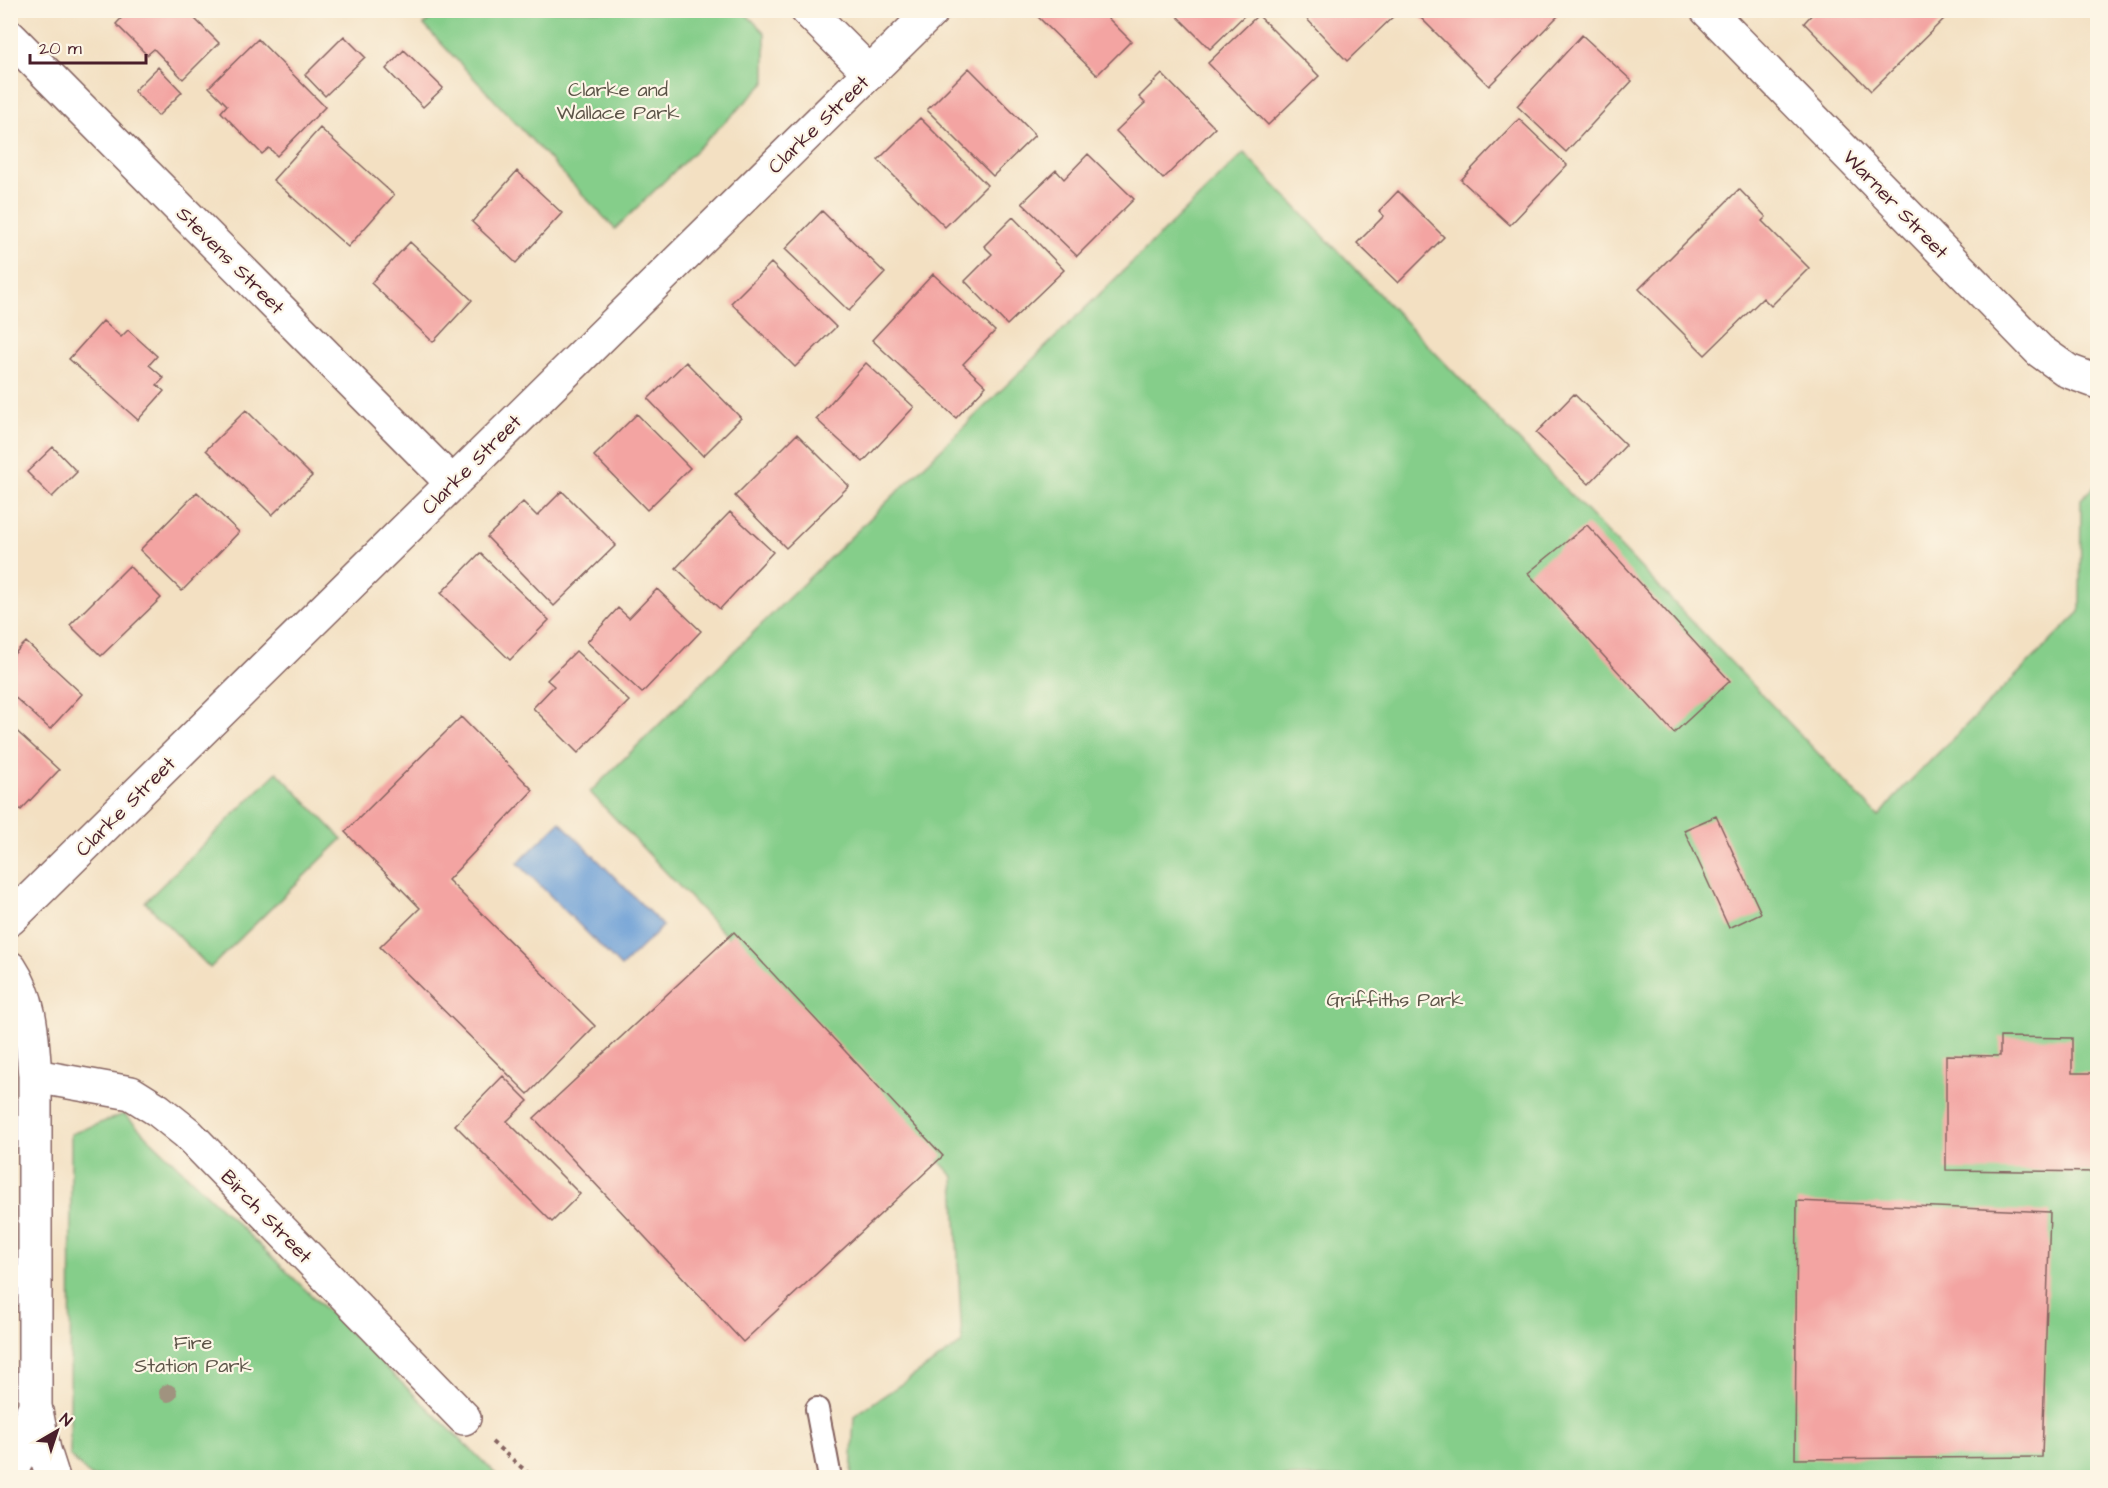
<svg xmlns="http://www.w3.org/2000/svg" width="2108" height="1488" font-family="'Architects Daughter',sans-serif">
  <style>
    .green { fill: #85ce8a; stroke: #68765a; stroke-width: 1.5 }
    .water { fill: #6b9ed6; stroke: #5a5e80; stroke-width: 1.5 }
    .building { fill: #f3a4a2 }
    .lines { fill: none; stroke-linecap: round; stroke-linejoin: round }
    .lane-casing { stroke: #856360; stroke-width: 26 }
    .street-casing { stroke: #856360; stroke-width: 36 }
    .path { stroke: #856360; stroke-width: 4; stroke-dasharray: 4.5 4.5; stroke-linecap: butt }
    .lane { stroke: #fff; stroke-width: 22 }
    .street { stroke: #fff; stroke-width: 33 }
    .tree { fill: #a0937f }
    .labels { text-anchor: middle; stroke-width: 4.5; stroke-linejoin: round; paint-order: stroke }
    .park-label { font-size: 20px; fill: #5c5448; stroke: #fcf5e5 }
    .street-label { font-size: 20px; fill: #4a1f2b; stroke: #fcf5e5 }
  </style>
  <rect width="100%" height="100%" fill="#fcf5e5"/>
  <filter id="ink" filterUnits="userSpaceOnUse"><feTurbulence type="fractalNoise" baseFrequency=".0167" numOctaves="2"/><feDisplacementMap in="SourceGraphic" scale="12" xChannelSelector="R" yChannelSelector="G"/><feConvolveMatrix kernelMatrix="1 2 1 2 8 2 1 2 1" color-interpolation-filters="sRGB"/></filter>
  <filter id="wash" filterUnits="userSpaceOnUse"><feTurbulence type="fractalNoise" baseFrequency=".008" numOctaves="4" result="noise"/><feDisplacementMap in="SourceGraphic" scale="24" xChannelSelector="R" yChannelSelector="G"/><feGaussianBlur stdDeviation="1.35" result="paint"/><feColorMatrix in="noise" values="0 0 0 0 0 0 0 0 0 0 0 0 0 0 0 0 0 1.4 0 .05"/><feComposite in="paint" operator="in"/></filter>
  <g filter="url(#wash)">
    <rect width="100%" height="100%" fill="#f3e0c2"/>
    <path class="green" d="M439,10L743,11L765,33V83L615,229L424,25Z
      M1244,153L1879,817L1900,791L2080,612L2081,499L2097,483V1477H851L854,1416L962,1343L954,1177L590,792Z
      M277,772L342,839L210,968L145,902Z
      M124,1114L499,1477H91L70,1456L71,1134Z"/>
    <path class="water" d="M560,822L663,926L621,967L518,863Z"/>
    <g id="blocks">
      <path class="building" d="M129,10H199L193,17L219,43L183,79L154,49L147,55L116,24Z
        M1031,10H1100L1131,41L1097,75Z
        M1171,10H1250L1210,49Z
        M1305,10H1400L1347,61L1302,14Z
        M1416,10H1553L1558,16L1489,86L1415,12Z
        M1816,10H1953L1871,91L1804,23Z
        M1258,15L1319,76L1268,125L1208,63Z
        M1582,35L1632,81L1566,152L1517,106Z
        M344,36L365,57L325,96L305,75Z
        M258,39L325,107L277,156L269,148L262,154L221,112L227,105L209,87Z
        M404,50L443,88L423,107L386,69Z
        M158,67L182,92L158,116L134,91Z
        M969,68L1035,135L993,176L927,110Z
        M1162,74L1215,128L1163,179L1116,131L1145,103L1139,97Z
        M920,118L987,185L945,227L878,160Z
        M1519,119L1567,165L1510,225L1461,180Z
        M320,128L394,195L348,247L273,180Z
        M1088,154L1134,199L1077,256L1022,203L1056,170L1064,179Z
        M517,171L562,213L516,263L472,222Z
        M1739,189L1766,217L1762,221L1809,268L1771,306L1763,298L1705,355L1639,289Z
        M1398,191L1444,237L1398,283L1357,243L1384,216L1379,211Z
        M822,211L885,273L849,311L785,249Z
        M1013,217L1064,270L1007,325L965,281L992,254L984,246Z
        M410,242L472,300L433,342L371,283Z
        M771,263L836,327L795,367L731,303Z
        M933,274L995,331L963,364L986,386L956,418L872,340Z
        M103,321L121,337L128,330L157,356L149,365L164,378L157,385L164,391L138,420L69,359Z
        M686,362L741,418L703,456L648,399Z
        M866,363L914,407L863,462L816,419Z
        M1574,394L1626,445L1589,484L1536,433Z
        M246,410L312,476L272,515L206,450Z
        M637,414L690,468L647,510L594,456Z
        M797,434L849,486L786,548L735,496Z
        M53,447L77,472L52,497L27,472Z
        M562,491L616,545L554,606L487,537L523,502L537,516Z
        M197,492L239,532L182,591L140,550Z
        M730,512L773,552L720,609L676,568Z
        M1587,525L1730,681L1674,733L1528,573Z
        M480,553L549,620L510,660L441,593Z
        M129,566L161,598L101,656L70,625Z
        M657,589L701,631L642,693L587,642L618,608L629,618Z
        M26,642L82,694L50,729L10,693V658Z
        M576,651L629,701L578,753L533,708L554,686L547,680Z
        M461,717L533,790L448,880L595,1026L528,1094L380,947L420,908L345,832Z
        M10,725L59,770L21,810L10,800Z
        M1716,816L1761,913L1729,928L1684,830Z
        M734,932L943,1156L743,1342L534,1118Z
        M2000,1037L2072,1038V1073H2098V1172L1946,1170V1055L2000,1056Z
        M503,1076L528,1101L507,1121L580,1194L552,1222L455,1125Z
        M1797,1201L2050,1212L2042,1457L1795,1459Z"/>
    </g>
  </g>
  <g filter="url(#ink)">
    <use href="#blocks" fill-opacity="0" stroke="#856360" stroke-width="1.5"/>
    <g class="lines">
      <g class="lane-casing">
        <path id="lane" d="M817,1409L830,1478"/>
      </g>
      <g class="street-casing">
        <path id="street" d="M807,10L870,73
          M1707,10L2040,351L2068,371L2098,382
          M10,37L452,483
          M10,919L933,10
          M10,968C32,1001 32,1038 35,1076V1406L44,1450L53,1478
          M35,1076L131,1093L158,1110L187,1133L464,1418
          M10,1475L23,1445L33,1410"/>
      </g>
      <path class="path" d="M492,1442L534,1478"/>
      <use href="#lane" class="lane"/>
      <use href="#street" class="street"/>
    </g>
    <circle class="tree" cx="168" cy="1393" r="9"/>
  </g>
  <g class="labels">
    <g class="park-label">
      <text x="618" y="96">Clarke and<tspan x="618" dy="23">Wallace Park</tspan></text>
      <text x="1395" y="1006">Griffiths Park</text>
      <text x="193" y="1349">Fire<tspan x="193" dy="23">Station Park</tspan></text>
    </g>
    <g class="street-label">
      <text transform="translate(818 124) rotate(-44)" y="7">Clarke Street</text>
      <text transform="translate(1896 204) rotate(46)" y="7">Warner Street</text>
      <text transform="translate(231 260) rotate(45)" y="7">Stevens Street</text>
      <text transform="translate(471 464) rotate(-45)" y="7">Clarke Street</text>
      <text transform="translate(125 806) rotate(-45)" y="7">Clarke Street</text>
      <text transform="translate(267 1216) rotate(46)" y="7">Birch Street</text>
    </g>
  </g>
  <rect width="2108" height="1488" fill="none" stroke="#fcf5e5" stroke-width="36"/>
  <g transform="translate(57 1431) rotate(39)" stroke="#fcf5e5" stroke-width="4.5" paint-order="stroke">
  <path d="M0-4.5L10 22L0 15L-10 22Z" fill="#4a1f2b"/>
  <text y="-9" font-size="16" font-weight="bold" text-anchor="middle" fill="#4a1f2b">N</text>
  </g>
  <path d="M30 54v9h116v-9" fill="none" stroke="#4a1f2b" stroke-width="3"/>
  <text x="39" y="54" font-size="18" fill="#4a1f2b" stroke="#fcf5e5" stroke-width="4.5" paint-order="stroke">20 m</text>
</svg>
